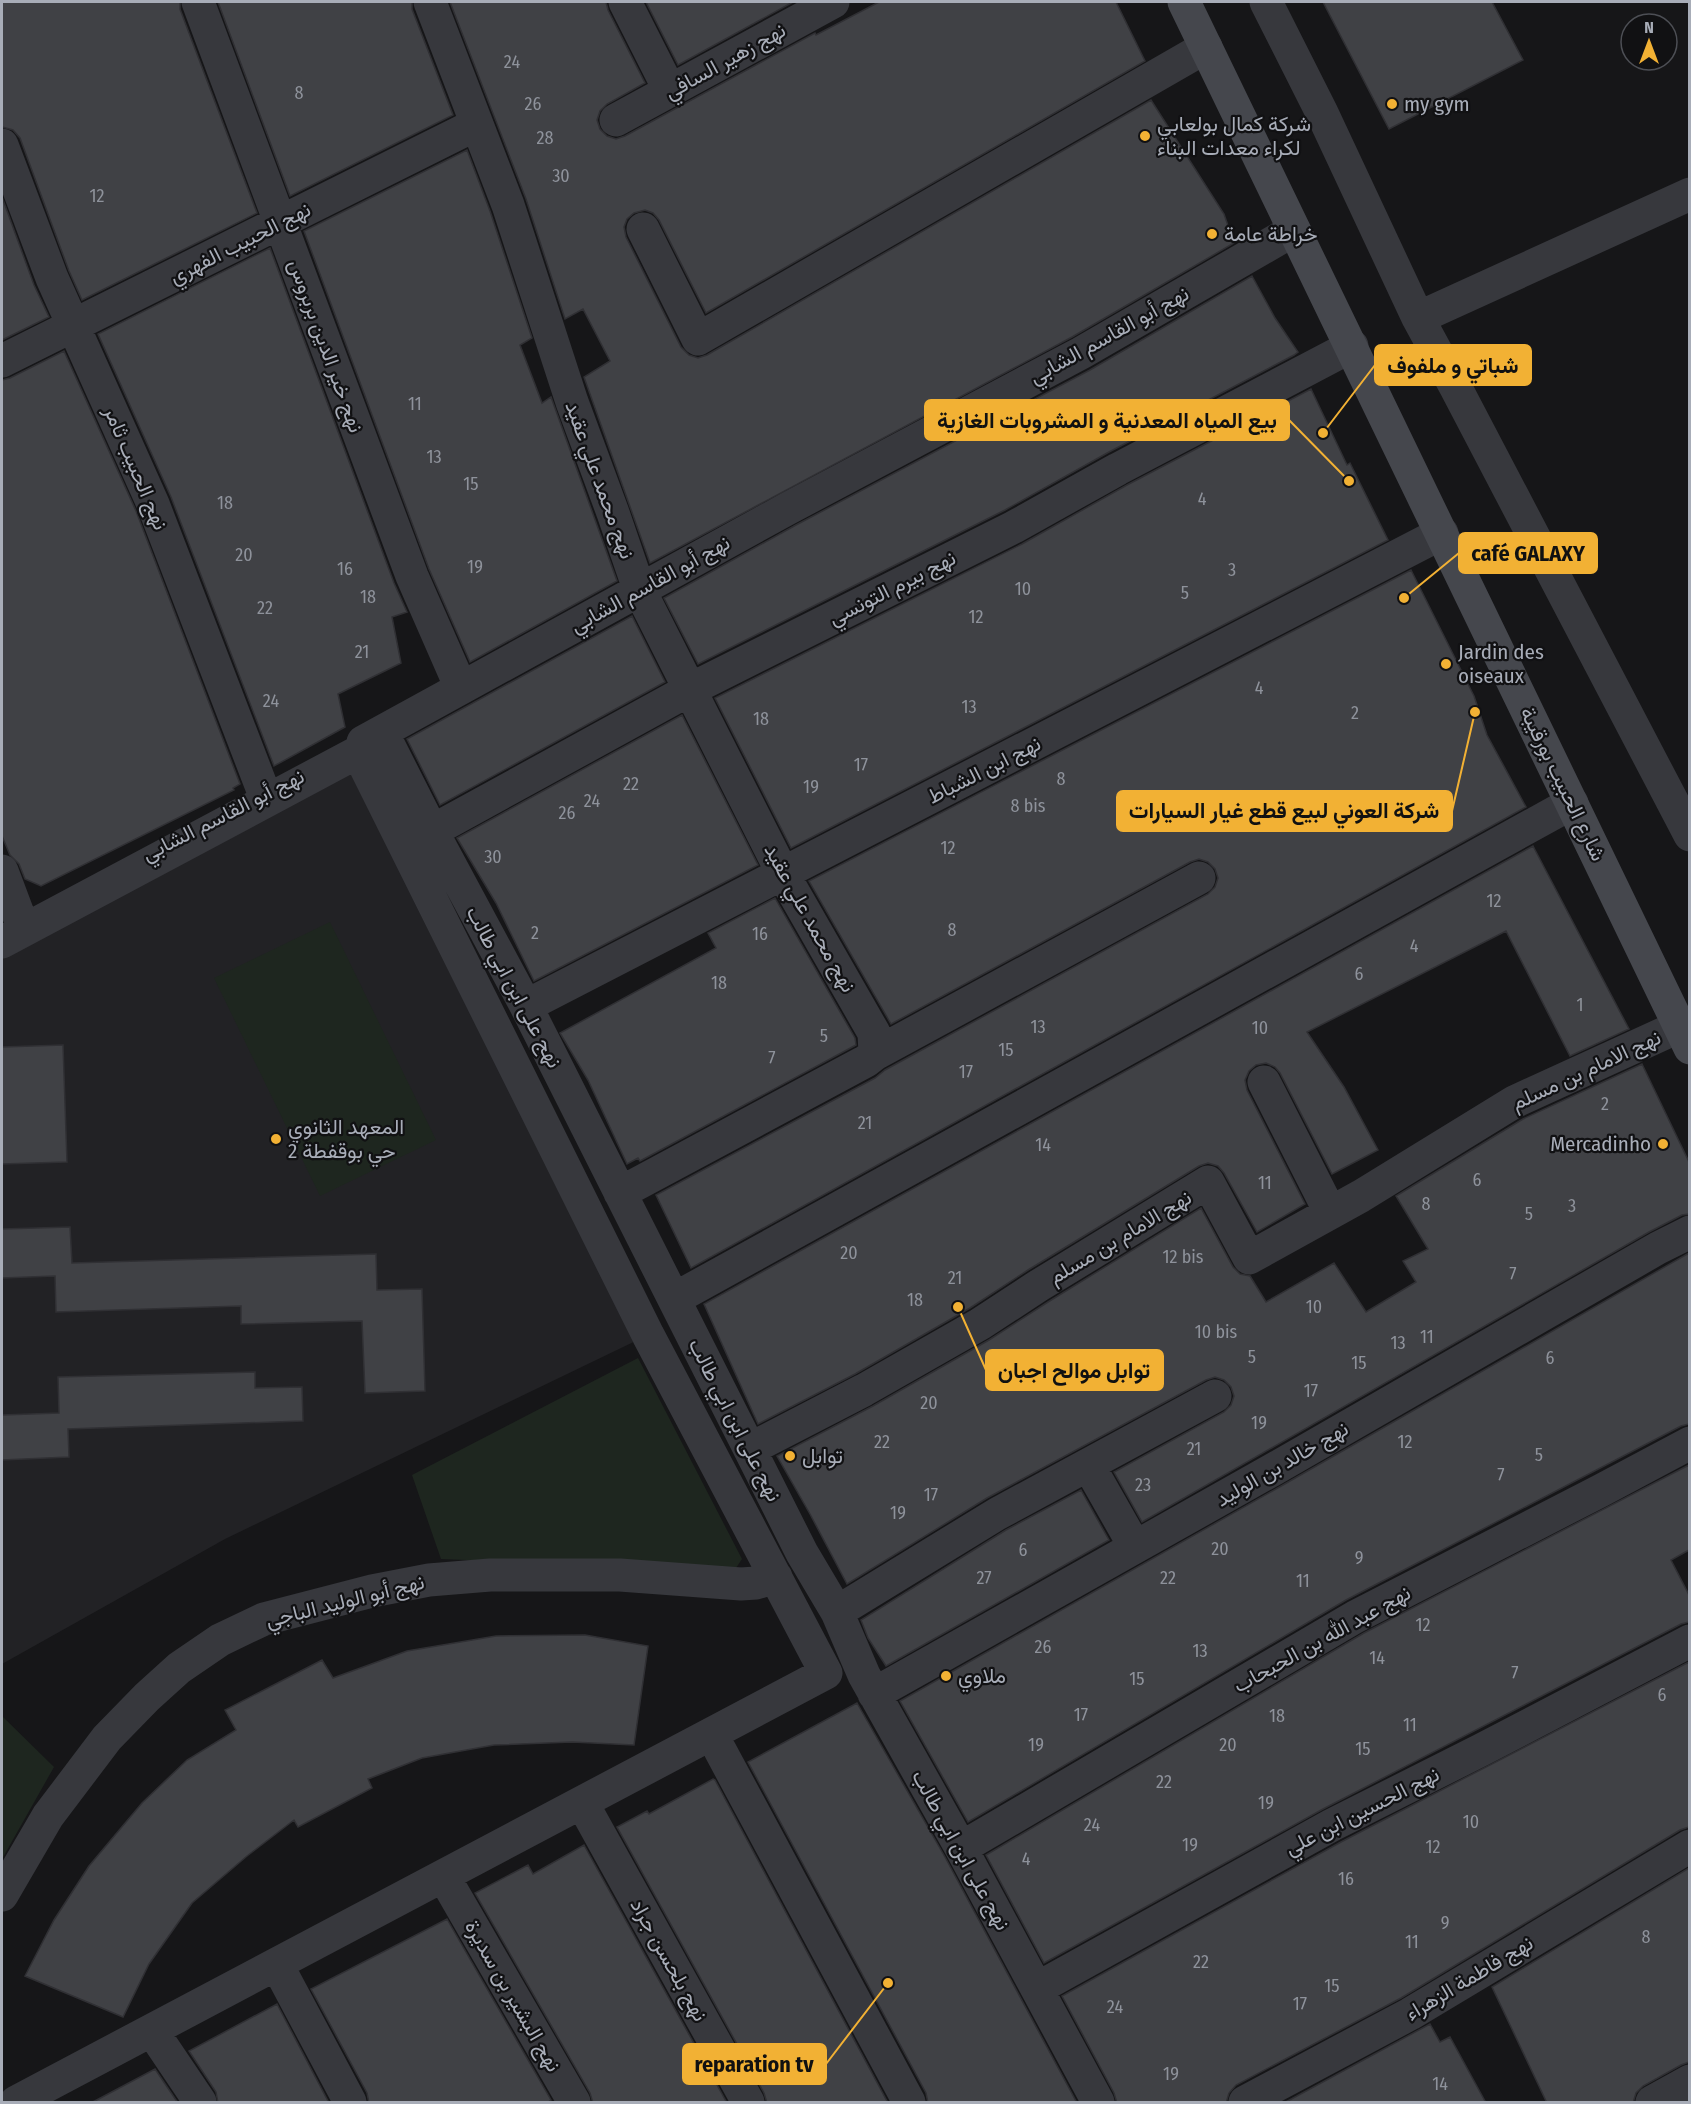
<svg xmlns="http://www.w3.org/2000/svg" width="1691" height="2104" font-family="'Fira Sans Condensed',Vazirmatn,sans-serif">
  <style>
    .built { fill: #222225 }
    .green { fill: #1e261f }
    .building { fill: #404145; stroke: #303034; stroke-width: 1.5 }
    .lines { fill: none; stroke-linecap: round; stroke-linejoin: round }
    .minor { stroke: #37383d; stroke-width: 33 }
    .secondary { stroke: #45474d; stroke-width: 33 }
    .poi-dot { fill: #f2b134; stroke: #111113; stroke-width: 2 }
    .labels { text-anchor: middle; stroke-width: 4.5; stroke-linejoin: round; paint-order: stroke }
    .number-label { font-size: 18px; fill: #8e929b }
    .street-label { font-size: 21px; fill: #a8adb8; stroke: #111113 }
    .poi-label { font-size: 21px; fill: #a8adb8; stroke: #111113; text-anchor: start }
    .leader { fill: none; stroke: #f2b134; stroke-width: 2 }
    .callout-dot { fill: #f2b134; stroke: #111113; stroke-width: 2 }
    .callout { fill: #f2b134; stroke: #f2b134; stroke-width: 2 }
    .callout-label { font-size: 22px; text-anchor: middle; font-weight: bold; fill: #111 }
  </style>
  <rect width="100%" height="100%" fill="#161618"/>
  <path class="built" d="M358,752L648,1335L225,1539L2,1664V942Z"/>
  <path class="green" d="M330,922L436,1140L320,1196L214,978Z
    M638,1358L742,1559L734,1571L441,1559L412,1475Z
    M2,1716L54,1767L2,1859Z"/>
  <path class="building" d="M2,2H180V9L257,213L82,300L69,271L20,138L13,130L2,127Z
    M218,2H412V9L453,115L290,196Z
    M450,2H606L608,10L645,83L607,104L600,111L597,120L600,129L607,136L616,139L625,136L815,33L816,35L879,2H1116L1145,61L706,313L659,220L653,213L645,210L634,213L627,219L624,227L626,237L681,347L689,355L698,358L707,355L1151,100L1224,214L1234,243L1072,337L650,563L584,377L610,361L583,309L565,319L526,199Z
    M646,2H793L678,65Z
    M1323,2H1492L1523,60L1389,129Z
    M467,150L490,211L532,338L520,345L542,403L551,397L617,581L470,662L429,569L304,231Z
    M2,197L34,285L49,317L2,340Z
    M270,248L394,583L407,612L392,617L401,663L338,694L345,727L274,766L171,497L98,334Z
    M1252,276L1275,318L1298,352L1294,355L1109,452L1005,510L698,664L664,598L796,525L1090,370Z
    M64,351L136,511L240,784L233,788L234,790L41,886L25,879L19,864L10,855L2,836V380L10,378Z
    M1311,389L1347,465L1350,463L1388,540L791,848L715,698L1022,544L1127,485Z
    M1411,570L1474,696L1487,735L1526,807L691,1268L656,1195L875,1078L885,1070L1208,894L1215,887L1218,878L1215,869L1208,862L1199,859L1190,862L891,1024L809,881Z
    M632,616L665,682L440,805L407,739Z
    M682,715L758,865L534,981L496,903L457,838Z
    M1533,846L1629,1029L1570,1056L1506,931L1307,1032L1344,1087L1378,1150L1332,1174L1280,1073L1275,1067L1266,1063L1256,1065L1249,1071L1245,1080L1247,1090L1305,1204L1257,1232L1224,1173L1218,1166L1208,1163L1199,1166L1028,1270L970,1308L855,1374L758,1424L704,1304Z
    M775,898L855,1038L856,1045L640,1161L638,1158L627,1164L588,1080L560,1033L716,948L708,933Z
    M63,1045L67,1162L2,1164V1047Z
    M1642,1064L1689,1162V1214L1682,1215L1649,1232L1142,1522L1114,1472L1224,1412L1231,1405L1234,1396L1231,1387L1224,1380L1215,1377L1206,1380L987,1498L847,1584L810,1514L777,1456L873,1406L989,1340L1048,1302L1201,1208L1233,1267L1240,1274L1250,1276L1266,1302L1334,1263L1366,1312L1416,1282L1403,1261L1428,1249L1396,1196L1523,1119Z
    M70,1227L72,1263L376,1254L377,1290L422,1289L425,1391L365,1393L362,1321L241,1324V1306L56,1312L55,1276L2,1278V1229Z
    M1689,1253V1424L1681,1426L1346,1600L968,1822L900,1701L1283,1485Z
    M255,1372V1388L302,1387L303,1421L68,1429L69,1457L2,1460V1415L59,1413L58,1377Z
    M1689,1465V1550L1671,1560L1689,1595V1622L1681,1624L1323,1809L1044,1963L986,1855L1364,1633Z
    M1081,1490L1109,1540L886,1666L868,1638L861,1620L1006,1530Z
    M585,1635L648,1646L634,1745L572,1742L494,1745L422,1758L368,1779L372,1788L298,1827L294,1820L247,1856L192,1903L149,1964L123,2017L25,1976L54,1920L89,1866L142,1803L187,1760L236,1730L225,1710L322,1660L333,1678L407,1651L496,1636Z
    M1689,1662V1827L1680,1830L1401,1998L1236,2085L1229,2093L1226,2103H1117L1114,2093L1062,1996L1341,1842Z
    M857,1703L945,1857L1077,2103H928L926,2093L748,1762Z
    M713,1779L715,1780L888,2103H767L764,2093L617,1827L647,1811L649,1814Z
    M584,1845L727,2103H593L590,2093L475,1893L528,1865L533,1874Z
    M1689,1868V2062L1681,2065L1643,2086L1636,2093L1633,2103H1547L1492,1987Z
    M447,1919L551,2100L547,2103H369L367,2093L311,1989Z
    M277,2004L329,2103H218L216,2092L189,2051Z
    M1430,2024L1440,2042L1450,2037L1486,2103H1284Z
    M155,2069L178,2103H91Z"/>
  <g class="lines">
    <path class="minor" d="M198,2L412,576L461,688
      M430,2L508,205L572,402L613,513L639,589L783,874L874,1033L875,1054L866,1061L620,1193
      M625,2L670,91
      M1266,2L1322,113L1418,318L1456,388L1690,835
      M616,120L833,2
      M2,145L52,278L153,504L264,793
      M643,229L698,339L1206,47
      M1418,318L1690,194
      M2,361L477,124
      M382,732L432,831L526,1006L802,1553L837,1612L864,1675L961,1848L1098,2102
      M363,742L787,509L1081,353L1294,230
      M432,831L689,690L1014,527L1118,469L1352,346
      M2,871L20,919
      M2,942L358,752L648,1335L826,1673L16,2102
      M526,1006L1442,533
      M875,1054L1199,878
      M1264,1082L1330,1212
      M674,1299L1572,803
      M750,1449L864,1390L980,1324L1038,1286L1208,1182L1249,1258L1361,1196L1514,1102L1678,1027
      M1089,1466L1135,1547
      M837,1612L997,1514L1215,1396
      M874,1694L1274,1469L1658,1248L1690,1232
      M720,1750L909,2102
      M590,1817L748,2102
      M961,1848L1355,1617L1600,1491L1690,1443
      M451,1889L574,2102
      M2,1895L48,1816L107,1738L147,1697L179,1668L220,1640L264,1619L372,1591L429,1580L490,1575H620L741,1584L756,1583L776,1577
      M283,1976L350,2102
      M1038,1988L1332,1825L1481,1750L1690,1641
      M159,2041L200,2102
      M1245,2102L1410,2014L1690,1846
      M1652,2102L1690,2081"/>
    <path class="secondary" d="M1184,2L1690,1048"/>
  </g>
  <g class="poi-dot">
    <circle cx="1392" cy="104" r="6"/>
    <circle cx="1145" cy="136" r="6"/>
    <circle cx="1212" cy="234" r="6"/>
    <circle cx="1446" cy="664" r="6"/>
    <circle cx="276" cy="1139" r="6"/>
    <circle cx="1663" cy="1144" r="6"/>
    <circle cx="790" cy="1456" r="6"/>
    <circle cx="946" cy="1676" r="6"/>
  </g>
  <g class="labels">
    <g class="number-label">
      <text x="512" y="68">24</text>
      <text x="299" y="99">8</text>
      <text x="533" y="110">26</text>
      <text x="545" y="144">28</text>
      <text x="561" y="182">30</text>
      <text x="97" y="202">12</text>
      <text x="415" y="410">11</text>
      <text x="434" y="463">13</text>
      <text x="471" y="490">15</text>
      <text x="1202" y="505">4</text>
      <text x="225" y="509">18</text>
      <text x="244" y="561">20</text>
      <text x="475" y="573">19</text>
      <text x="345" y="575">16</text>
      <text x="1232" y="576">3</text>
      <text x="1023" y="595">10</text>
      <text x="1185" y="599">5</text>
      <text x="368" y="603">18</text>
      <text x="265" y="614">22</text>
      <text x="976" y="623">12</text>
      <text x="362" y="658">21</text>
      <text x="1259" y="694">4</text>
      <text x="271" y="707">24</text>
      <text x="969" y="713">13</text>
      <text x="1355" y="719">2</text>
      <text x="761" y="725">18</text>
      <text x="861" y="771">17</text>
      <text x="1061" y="785">8</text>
      <text x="631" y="790">22</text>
      <text x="811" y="793">19</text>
      <text x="592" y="807">24</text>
      <text x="1028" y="812">8 bis</text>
      <text x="567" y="819">26</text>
      <text x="948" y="854">12</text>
      <text x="493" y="863">30</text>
      <text x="1494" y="907">12</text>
      <text x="952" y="936">8</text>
      <text x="535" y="939">2</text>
      <text x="760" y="940">16</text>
      <text x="1414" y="952">4</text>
      <text x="1359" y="980">6</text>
      <text x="719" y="989">18</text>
      <text x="1580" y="1011">1</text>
      <text x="1038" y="1033">13</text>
      <text x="1260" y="1034">10</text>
      <text x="824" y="1042">5</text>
      <text x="1006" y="1056">15</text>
      <text x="772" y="1064">7</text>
      <text x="966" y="1078">17</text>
      <text x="1605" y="1110">2</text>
      <text x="865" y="1129">21</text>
      <text x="1043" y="1151">14</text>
      <text x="1477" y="1186">6</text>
      <text x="1265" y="1189">11</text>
      <text x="1426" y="1210">8</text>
      <text x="1572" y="1212">3</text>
      <text x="1529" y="1220">5</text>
      <text x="849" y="1259">20</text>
      <text x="1183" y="1263">12 bis</text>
      <text x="1513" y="1280">7</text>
      <text x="955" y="1284">21</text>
      <text x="915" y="1306">18</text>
      <text x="1314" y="1313">10</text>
      <text x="1216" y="1338">10 bis</text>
      <text x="1427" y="1343">11</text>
      <text x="1398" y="1349">13</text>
      <text x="1252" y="1363">5</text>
      <text x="1550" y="1364">6</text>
      <text x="1359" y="1369">15</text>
      <text x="1311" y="1397">17</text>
      <text x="929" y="1409">20</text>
      <text x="1259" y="1429">19</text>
      <text x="882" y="1448">22</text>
      <text x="1405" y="1448">12</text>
      <text x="1194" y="1455">21</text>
      <text x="1539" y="1461">5</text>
      <text x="1501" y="1481">7</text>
      <text x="1143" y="1491">23</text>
      <text x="931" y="1501">17</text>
      <text x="898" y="1519">19</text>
      <text x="1220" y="1555">20</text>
      <text x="1023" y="1556">6</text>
      <text x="1359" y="1564">9</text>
      <text x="984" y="1584">27</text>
      <text x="1168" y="1584">22</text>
      <text x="1303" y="1587">11</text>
      <text x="1423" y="1631">12</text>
      <text x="1043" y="1653">26</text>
      <text x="1200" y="1657">13</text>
      <text x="1377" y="1664">14</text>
      <text x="1515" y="1679">7</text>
      <text x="1137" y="1685">15</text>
      <text x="1662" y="1701">6</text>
      <text x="1081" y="1721">17</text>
      <text x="1277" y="1722">18</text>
      <text x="1410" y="1731">11</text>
      <text x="1036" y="1751">19</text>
      <text x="1228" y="1751">20</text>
      <text x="1363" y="1755">15</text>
      <text x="1164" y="1788">22</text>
      <text x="1266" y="1809">19</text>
      <text x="1471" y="1828">10</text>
      <text x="1092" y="1831">24</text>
      <text x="1190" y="1851">19</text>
      <text x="1433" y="1853">12</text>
      <text x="1026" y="1865">4</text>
      <text x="1346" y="1885">16</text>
      <text x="1445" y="1929">9</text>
      <text x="1646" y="1943">8</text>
      <text x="1412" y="1948">11</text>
      <text x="1201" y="1968">22</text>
      <text x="1332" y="1992">15</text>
      <text x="1300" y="2010">17</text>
      <text x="1115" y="2013">24</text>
      <text x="1171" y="2080">19</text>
      <text x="1440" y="2090">14</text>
    </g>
    <g class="street-label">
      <text transform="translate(725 61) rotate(-29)" y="7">نهج زهير السافي</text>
      <text transform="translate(240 243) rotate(-27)" y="7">نهج الحبيب الفهري</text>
      <text transform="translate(1109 335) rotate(-29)" y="7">نهج أبو القاسم الشابي</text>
      <text transform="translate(326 346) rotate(70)" y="7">نهج خير الدين بربروس</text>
      <text transform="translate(136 468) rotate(67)" y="7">نهج الحبيب ثامر</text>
      <text transform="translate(600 480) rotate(70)" y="7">نهج محمد علي عقيد</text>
      <text transform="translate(650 584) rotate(-29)" y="7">نهج أبو القاسم الشابي</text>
      <text transform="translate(892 588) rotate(-27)" y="7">نهج بيرم التونسي</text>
      <text transform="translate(984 770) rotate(-27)" y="7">نهج ابن الشباط</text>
      <text transform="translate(1563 784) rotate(64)" y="7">شارع الحبيب بورقيبة</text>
      <text transform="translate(223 815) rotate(-27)" y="7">نهج أبو القاسم الشابي</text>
      <text transform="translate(810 918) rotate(61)" y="7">نهج محمد علي عقيد</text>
      <text transform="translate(514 987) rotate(62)" y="7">نهج على ابن ابي طالب</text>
      <text transform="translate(1586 1070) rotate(-25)" y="7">نهج الامام بن مسلم</text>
      <text transform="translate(1120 1237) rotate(-31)" y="7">نهج الامام بن مسلم</text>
      <text transform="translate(735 1420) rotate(63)" y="7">نهج على ابن ابي طالب</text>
      <text transform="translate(1282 1464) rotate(-30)" y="7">نهج خالد بن الوليد</text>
      <text transform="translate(345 1601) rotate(-14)" y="7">نهج أبو الوليد الباجي</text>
      <text transform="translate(1322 1639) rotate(-29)" y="7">نهج عبد الله بن الحبحاب</text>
      <text transform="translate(1362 1811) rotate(-27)" y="7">نهج الحسين ابن علي</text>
      <text transform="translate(961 1850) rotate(61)" y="7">نهج على ابن ابي طالب</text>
      <text transform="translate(669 1960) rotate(61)" y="7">نهج بلحسن جراد</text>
      <text transform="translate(1469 1978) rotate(-31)" y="7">نهج فاطمة الزهراء</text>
      <text transform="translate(513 1996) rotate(60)" y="7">نهج البشير بن سديرة</text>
    </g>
    <g class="poi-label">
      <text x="1404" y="111">my gym</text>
      <text x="1157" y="131">شركة كمال بولعابي<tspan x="1157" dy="24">لكراء معدات البناء</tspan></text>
      <text x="1224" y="241">خراطة عامة</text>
      <text x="1458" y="659">Jardin des<tspan x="1458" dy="24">oiseaux</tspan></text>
      <text x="288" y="1134">المعهد الثانوي<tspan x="288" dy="24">حي بوقفطة 2</tspan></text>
      <text x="1651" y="1151" text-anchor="end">Mercadinho</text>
      <text x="802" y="1463">توابل</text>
      <text x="958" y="1683">ملاوي</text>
    </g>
  </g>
  <path class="leader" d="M1323 433L1375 365M1349 481L1289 420M1404 598L1459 553M1475 712L1452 811M958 1307L986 1370M888 1983L826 2064"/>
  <g class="callout-dot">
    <circle cx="1323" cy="433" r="6"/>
    <circle cx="1349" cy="481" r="6"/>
    <circle cx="1404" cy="598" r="6"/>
    <circle cx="1475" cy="712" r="6"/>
    <circle cx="958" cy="1307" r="6"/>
    <circle cx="888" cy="1983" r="6"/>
  </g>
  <g class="callout">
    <rect x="1375" y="345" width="156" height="40" rx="6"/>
    <rect x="925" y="400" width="364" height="40" rx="6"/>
    <rect x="1459" y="533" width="138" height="40" rx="6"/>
    <rect x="1117" y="791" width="335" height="40" rx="6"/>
    <rect x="986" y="1350" width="177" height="40" rx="6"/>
    <rect x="683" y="2044" width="143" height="40" rx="6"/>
  </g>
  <g class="callout-label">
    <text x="1453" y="373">شباتي و ملفوف</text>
    <text x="1107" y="428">بيع المياه المعدنية و المشروبات الغازية</text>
    <text x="1528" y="561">café GALAXY</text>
    <text x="1284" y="818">شركة العوني لبيع قطع غيار السيارات</text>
    <text x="1074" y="1378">توابل موالح اجبان</text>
    <text x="754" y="2072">reparation tv</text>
  </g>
  <rect width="1691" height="2104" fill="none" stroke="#a8adb8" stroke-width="6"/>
  <g transform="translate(1649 42)"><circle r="28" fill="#111113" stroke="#4d4f55" stroke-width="1.5"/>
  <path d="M0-4.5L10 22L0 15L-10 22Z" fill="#f2b134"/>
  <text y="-9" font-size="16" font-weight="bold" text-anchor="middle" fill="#a8adb8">N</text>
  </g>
</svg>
